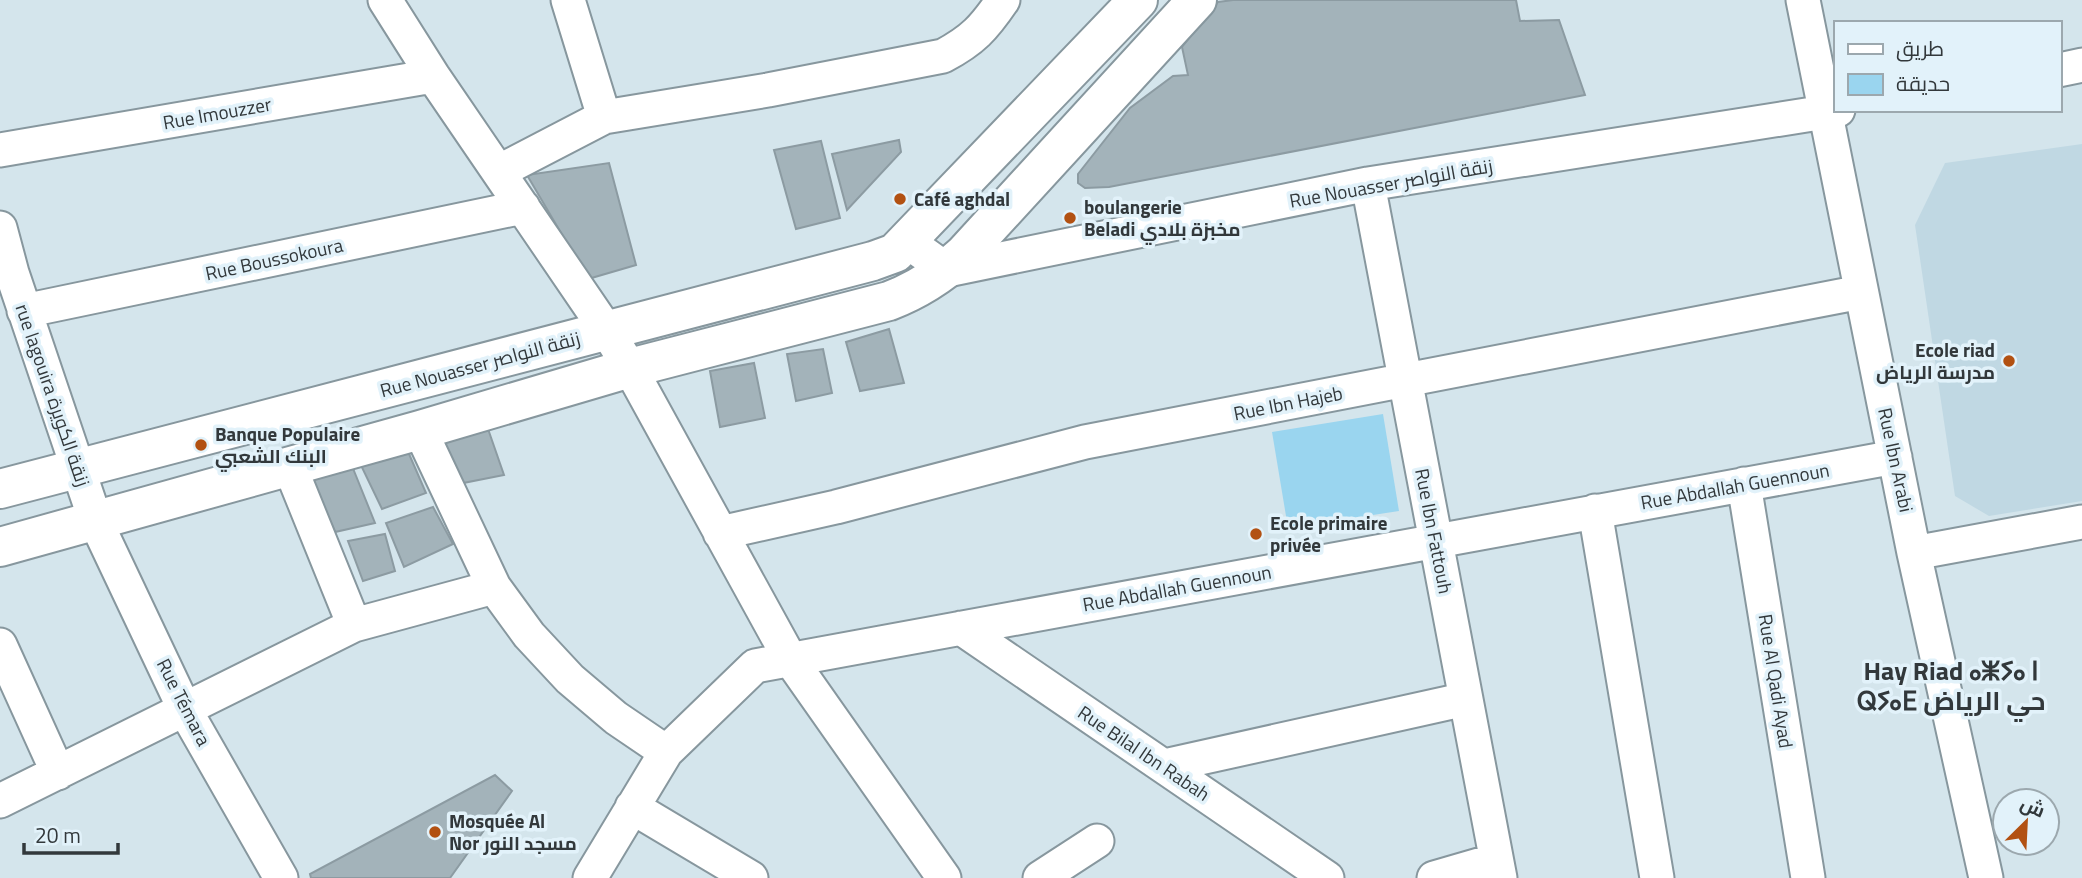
<svg xmlns="http://www.w3.org/2000/svg" width="2082" height="878" font-family="'Titillium Web',Cairo,'Noto Sans Tifinagh',sans-serif">
  <style>
    .built { fill: #c0d8e3 }
    .green { fill: #9ad5ef }
    .building { fill: #a3b3ba; stroke: #8c9ba2; stroke-width: 2 }
    .lines { fill: none; stroke-linecap: round; stroke-linejoin: round }
    .minor-casing { stroke: #87979e; stroke-width: 37 }
    .secondary-casing { stroke: #87979e; stroke-width: 42 }
    .minor { stroke: #fff; stroke-width: 33 }
    .secondary { stroke: #fff; stroke-width: 38 }
    .poi-dot { fill: #b25112; stroke: #e2f2fa; stroke-width: 2.5 }
    .labels { text-anchor: middle; stroke-width: 7; stroke-linejoin: round; paint-order: stroke }
    .street-label { font-size: 19px; fill: #32383b; stroke: #e2f2fa }
    .poi-label { font-size: 19px; font-weight: bold; fill: #32383b; stroke: #e2f2fa; text-anchor: start }
    .district-label { font-size: 26px; font-weight: bold; fill: #32383b; stroke: #e2f2fa }
  </style>
  <rect width="100%" height="100%" fill="#d4e5ec"/>
  <path class="built" d="M2082,144V501L1989,516L1955,496L1915,225L1945,163Z"/>
  <path class="green" d="M1383,414L1399,511L1288,528L1272,432Z"/>
  <path class="building" d="M1233,0H1516L1520,21L1559,20L1585,95L1109,187L1085,188L1078,183V174L1130,108L1173,76L1188,75L1182,47L1218,2Z
    M899,140L901,152L847,210L832,154Z
    M821,141L840,218L796,229L774,150Z
    M609,163L636,265L588,279L527,175Z
    M889,329L904,383L860,391L846,342Z
    M823,349L832,393L796,401L787,354Z
    M754,363L765,418L720,427L710,371Z
    M487,426L504,475L463,483L440,437Z
    M406,447L426,493L382,509L357,457Z
    M350,461L375,523L335,532L310,474Z
    M433,507L453,544L404,567L386,523Z
    M385,534L395,571L363,581L348,541Z
    M495,775L512,791L450,878H311L310,874Z"/>
  <g class="lines">
    <g class="minor-casing">
      <path id="minor" d="M385,0L433,76L607,331L630,368L790,659L944,878
        M568,0L604,117
        M1803,0L1914,553L1986,878
        M2059,70L2082,65
        M0,150L433,76
        M500,171L604,117L768,90L943,56C973,40 984,28 1003,0
        M1368,184L1500,878
        M0,228L12,273L96,522L185,710L281,878
        M908,242L947,270L1368,184L1838,110
        M24,311L523,207
        M420,430L494,587L529,635L570,679L616,718L666,752
        M290,467L354,625
        M1744,484L1808,878
        M1595,511L1657,878
        M720,533L836,507L1085,442L1861,292
        M1914,553L2082,522
        M961,628L1327,878
        M0,645L58,773
        M1164,766L1466,699
        M0,801L354,625L494,587
        M632,807L751,878
        M590,878L666,752L755,666L1895,457
        M1040,878L1097,841
        M1434,878L1496,860"/>
    </g>
    <g class="secondary-casing">
      <path id="secondary" d="M0,489L873,261L895,253L1138,0
        M0,547L420,430L630,368L889,301C918,290 941,275 964,254L1197,0"/>
    </g>
    <use href="#minor" class="minor"/>
    <use href="#secondary" class="secondary"/>
  </g>
  <g class="poi-dot">
    <circle cx="900" cy="199" r="7"/>
    <circle cx="1070" cy="218" r="7"/>
    <circle cx="2009" cy="361" r="7"/>
    <circle cx="201" cy="445" r="7"/>
    <circle cx="1256" cy="534" r="7"/>
    <circle cx="435" cy="832" r="7"/>
  </g>
  <g class="labels">
    <g class="street-label">
      <text transform="translate(217 113) rotate(-10)" y="7">Rue Imouzzer</text>
      <text transform="translate(1391 183) rotate(-10)" y="7">Rue Nouasser زنقة النواصر</text>
      <text transform="translate(274 259) rotate(-12)" y="7">Rue Boussokoura</text>
      <text transform="translate(480 364) rotate(-15)" y="7">Rue Nouasser زنقة النواصر</text>
      <text transform="translate(53 395) rotate(71)" y="7">rue lagouira زنقة الكويرة</text>
      <text transform="translate(1288 403) rotate(-11)" y="7">Rue Ibn Hajeb</text>
      <text transform="translate(1896 460) rotate(78)" y="7">Rue Ibn Arabi</text>
      <text transform="translate(1735 486) rotate(-10)" y="7">Rue Abdallah Guennoun</text>
      <text transform="translate(1434 531) rotate(79)" y="7">Rue Ibn Fattouh</text>
      <text transform="translate(1177 588) rotate(-10)" y="7">Rue Abdallah Guennoun</text>
      <text transform="translate(1776 681) rotate(81)" y="7">Rue Al Qadi Ayad</text>
      <text transform="translate(184 702) rotate(63)" y="7">Rue Témara</text>
      <text transform="translate(1144 753) rotate(34)" y="7">Rue Bilal Ibn Rabah</text>
    </g>
    <g class="poi-label">
      <text x="914" y="206">Café aghdal</text>
      <text x="1084" y="214">boulangerie<tspan x="1084" dy="22">Beladi مخبزة بلادي</tspan></text>
      <text x="1995" y="357" text-anchor="end">Ecole riad<tspan x="1995" dy="22">مدرسة الرياض</tspan></text>
      <text x="215" y="441">Banque Populaire<tspan x="215" dy="22">البنك الشعبي</tspan></text>
      <text x="1270" y="530">Ecole primaire<tspan x="1270" dy="22">privée</tspan></text>
      <text x="449" y="828">Mosquée Al<tspan x="449" dy="22">Nor مسجد النور</tspan></text>
    </g>
    <g class="district-label">
      <text x="1951" y="680">Hay Riad ⴰⵥⵢⴰ ⵏ<tspan x="1951" dy="30">ⵕⵢⴰⴹ حي الرياض</tspan></text>
    </g>
  </g>
  <rect x="1834" y="21" width="228" height="91" fill="#e2f2fa" stroke="#9ca8ae" stroke-width="2"/>
  <rect x="1848" y="44" width="35" height="10" fill="#ffffff" stroke="#9ca8ae" stroke-width="2"/>
  <text x="1896" y="56" font-size="21" fill="#32383b">طريق</text>
  <rect x="1848" y="74" width="35" height="21" fill="#9ad5ef" stroke="#9ca8ae" stroke-width="2"/>
  <text x="1896" y="91" font-size="21" fill="#32383b">حديقة</text>
  <g transform="translate(2026 822) rotate(24)"><circle r="33" fill="#e2f2fa" stroke="#9ca8ae" stroke-width="2"/>
  <path d="M0-5L12 26L0 18L-12 26Z" fill="#b25112"/>
  <text y="-10" font-size="19" font-weight="bold" text-anchor="middle" fill="#32383b">ش</text>
  </g>
  <path d="M24 843v10h94v-10" fill="none" stroke="#32383b" stroke-width="3.5"/>
  <text x="35" y="843" font-size="21" fill="#32383b" stroke="#e2f2fa" stroke-width="5" paint-order="stroke">20 m</text>
</svg>
